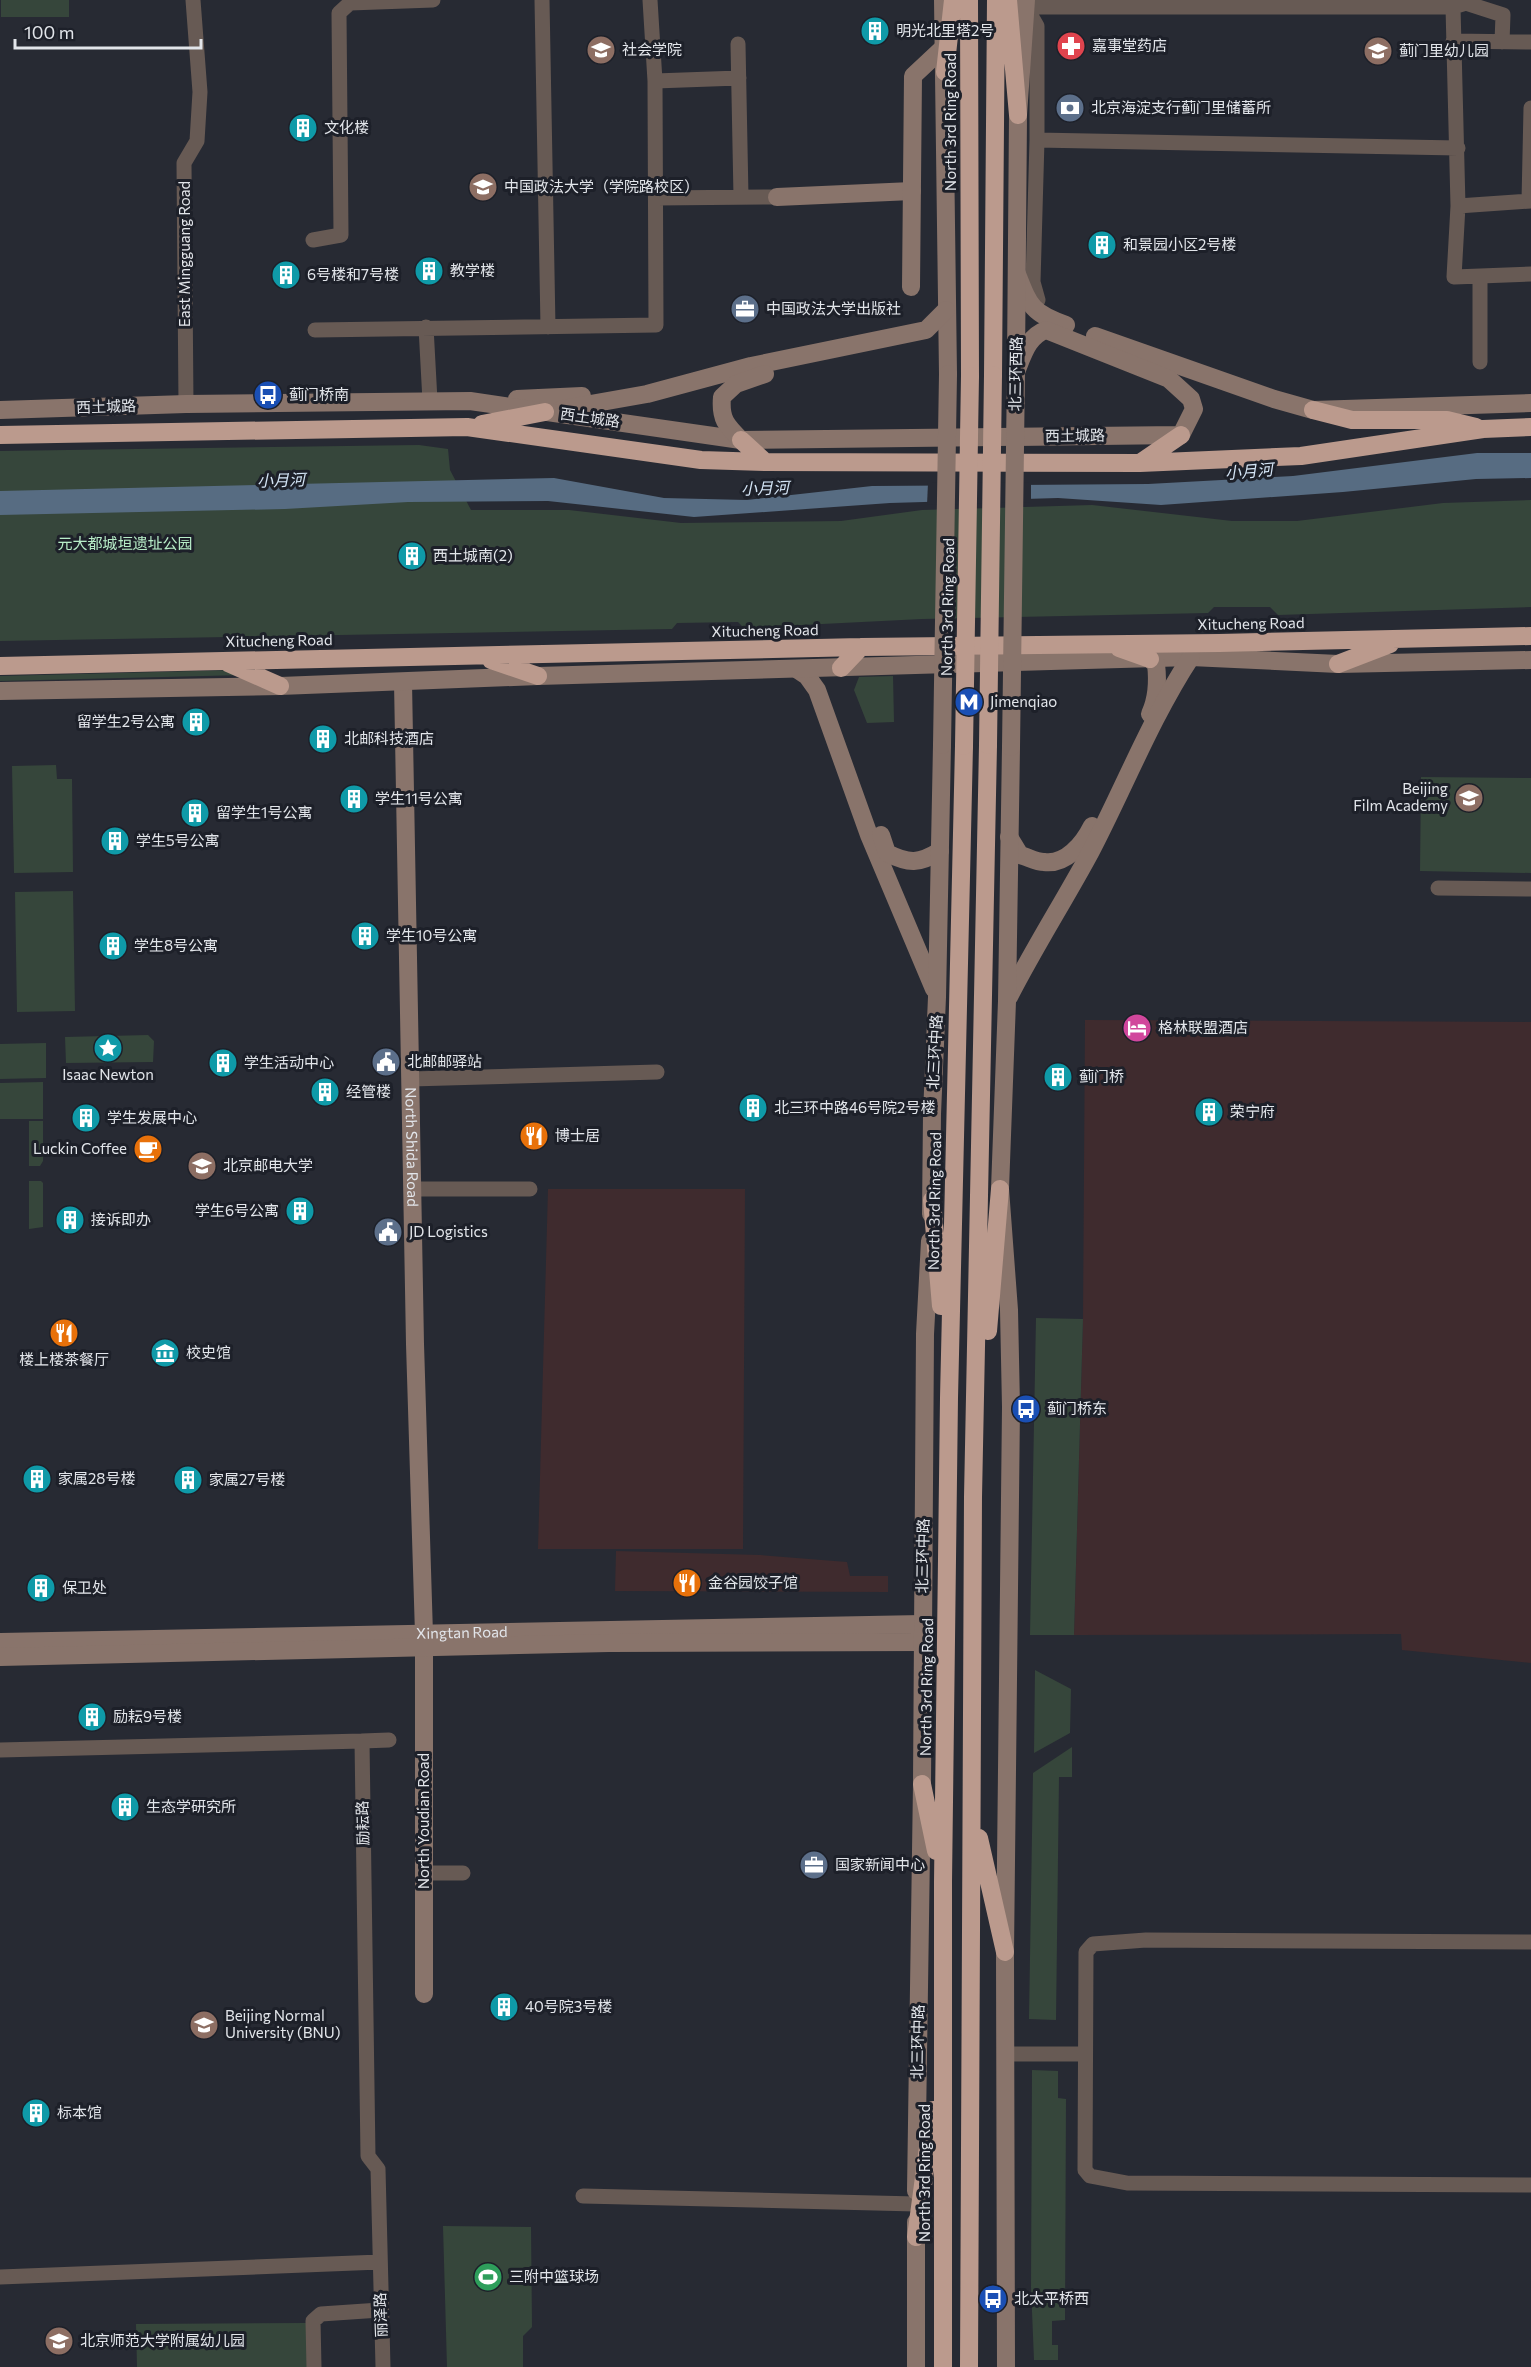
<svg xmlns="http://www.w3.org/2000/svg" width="1531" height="2367" font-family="Commissioner,'Noto Sans SC',sans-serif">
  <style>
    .commercial { fill: #3f2b2e }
    .green { fill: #36463b }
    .water { fill: #576c82 }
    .pier { fill: #272a33 }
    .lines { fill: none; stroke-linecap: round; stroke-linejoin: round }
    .street { stroke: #675a54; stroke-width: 15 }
    .secondary { stroke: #89746b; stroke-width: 18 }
    .highway { stroke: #bb9a8d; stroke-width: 18 }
    .secondary-bridge { stroke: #89746b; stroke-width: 18 }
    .highway-bridge { stroke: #bb9a8d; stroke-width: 18 }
    .labels { text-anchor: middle; stroke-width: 6; stroke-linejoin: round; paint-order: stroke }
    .poi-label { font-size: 15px; fill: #e2e5ea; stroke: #1d2029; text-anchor: start }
    .street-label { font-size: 15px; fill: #e2e5ea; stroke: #1d2029 }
    .park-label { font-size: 15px; fill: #b8edc8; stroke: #1d2029 }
    .water-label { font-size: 16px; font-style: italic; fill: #d4e5f6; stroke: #1d2029 }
  </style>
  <rect width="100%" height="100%" fill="#272a33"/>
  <path class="commercial" d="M1085,1020L1531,1022V1663L1402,1650L1401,1634L1074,1635L1083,1319Z
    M548,1189H745L743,1549H538Z
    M616,1551L760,1555L847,1562L850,1576H888V1592L615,1591Z"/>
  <path class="green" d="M1,0H69V17H1Z
    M419,445L448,449L450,470L471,510H569L681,523L841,521L922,510L1092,505L1232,521H1297L1443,503L1531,500V607L1278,615L1270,607H1214L1208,613L922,619L744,628L738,622L677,623L672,629L0,641V451Z
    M235,670L245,675L0,681V676Z
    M893,676L894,722L867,723L854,690L859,677Z
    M56,765L57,779H72L73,872L14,873L12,766Z
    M1421,777L1531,778V873L1420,871Z
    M73,891L75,1011L17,1012L15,892Z
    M148,1035L154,1041L153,1062L66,1063L65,1037Z
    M46,1043V1078L0,1079V1044Z
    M43,1082V1119H0V1083Z
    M29,1121H43V1161L40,1166H29Z
    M29,1181H41L43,1183V1227L29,1229Z
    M1036,1318L1083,1319L1074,1635H1030Z
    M1035,1670L1071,1689L1070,1733L1034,1753Z
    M1072,1747V1777H1059L1056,2020L1029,2019L1033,1773Z
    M1032,2070L1058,2071V2098L1066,2099L1065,2320L1052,2321V2345H1058V2360H1034L1031,2287Z
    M443,2226L531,2227L532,2327L523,2336V2367H447Z
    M308,2323L307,2367H137L136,2324Z"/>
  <path class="water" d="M1477,453H1531V478L1476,479L1343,492L1161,505L1058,498L890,503L694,517L548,501L408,502L285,509L0,515V491L554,478L664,498L747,500L872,486L1148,484L1293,476Z"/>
  <path class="pier" d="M1031,482V502L927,505L928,483Z"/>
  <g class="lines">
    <path class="street" d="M542,0L548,327
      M1453,7L1458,206L1454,277L1531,274
      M1453,41L1531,42
      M738,44L741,197
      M655,81L739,78
      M1037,140L1458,148
      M656,198L777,197
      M1529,201L1531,108
      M1458,206L1531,201
      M313,240L341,235L339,13L350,3L433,0
      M1038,300L1033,282L1037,140V26L1026,7H1453L1466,3L1503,15L1502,42
      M426,327L430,401
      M315,330L656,325L655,81L650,0
      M1480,362V277
      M186,404L184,163L197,141L200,92L193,0
      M1438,888L1531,889
      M411,1079L657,1072
      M413,1189H530
      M362,1741L389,1740
      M0,1750L362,1741L368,2156L378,2169L383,2367
      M424,1873H463
      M1531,1942L1146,1940L1093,1944L1086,1952L1085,2170L1090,2176L1127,2183L1531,2185
      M1005,2054H1085
      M583,2196L916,2204
      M0,2277L380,2262
      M314,2367L313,2321L321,2314L380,2310"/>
    <g class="secondary">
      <path d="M943,0L948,374"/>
      <path d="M777,197L912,191"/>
      <path d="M1017,274C1030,307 1032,313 1066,325"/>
      <path d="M911,287L913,76L944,47"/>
      <path d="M1095,336L1274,399L1313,410L1531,403"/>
      <path d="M1016,364L1018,115L1026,0"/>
      <path d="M517,399L582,396"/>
      <path d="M562,409L647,394L751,366L926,330L946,310"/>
      <path d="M0,410L186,404L470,401L741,440L1181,435L1194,409L1191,399L1169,379L1046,330C1028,336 1023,355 1016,372"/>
      <path d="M741,440C726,425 720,419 722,397L736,384L765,374"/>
      <path d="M798,670L807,676L817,690L869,835L934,989"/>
      <path id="s1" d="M403,682L415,1344L424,1634V1994"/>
      <path d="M0,691L280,686L538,676L1191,657L1338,664L1531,660"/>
      <path d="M1150,714C1157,699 1158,681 1156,664L1150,659"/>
      <path d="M881,835L887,853C909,864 919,864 940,851"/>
      <path d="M1009,837L1020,855C1028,857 1036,862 1044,862C1066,865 1083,844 1092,826"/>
      <path d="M1009,997C1034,948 1064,901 1090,853C1124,788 1151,718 1191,657"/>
      <path d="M931,1214L932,1114L937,997L942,745"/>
      <path id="s2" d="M0,1642L922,1624"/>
      <path d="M0,1657L609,1643L922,1642"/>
      <path d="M916,2191L922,1784L925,1334L930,1241"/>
      <path d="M916,2222V2367"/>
      <path d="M1006,2367L1005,1952L1011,1407L1009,1310L1000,1189L1007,1001L1011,747"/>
    </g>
    <path class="highway" d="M969,0L970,376
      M1008,0L1018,115
      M945,72L953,0
      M993,375L996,0
      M1313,410L1352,420H1447L1476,427
      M482,424L545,412
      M0,435L467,427L701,460L765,462L1140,463L1301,456L1483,429L1531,427
      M741,440L765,462
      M1140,463L1181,435
      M1119,648L1150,659
      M491,660L538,676
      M228,663L280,686
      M1338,664L1390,644
      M0,666L861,647L1219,643L1531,636
      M841,668L861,647
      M932,1200L941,1306
      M988,1331L1000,1189
      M922,1784L936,1851
      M979,1838L1005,1952
      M916,2237L933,2110
      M943,2367V1882L949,1398L964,746
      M969,2367L973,1497L988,745"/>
    <path class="secondary-bridge" d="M942,745L948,374
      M1011,747L1016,372"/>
    <path class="highway-bridge" d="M988,745L993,375
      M964,746L970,376"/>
  </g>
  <defs>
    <g id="building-disc" transform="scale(1.5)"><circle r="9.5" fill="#0f9aa8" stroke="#1d2029"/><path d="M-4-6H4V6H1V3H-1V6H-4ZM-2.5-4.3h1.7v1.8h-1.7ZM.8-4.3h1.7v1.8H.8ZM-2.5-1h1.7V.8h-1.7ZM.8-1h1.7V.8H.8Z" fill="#fff"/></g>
    <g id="pharmacy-disc" transform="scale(1.5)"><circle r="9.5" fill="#e0444e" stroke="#1d2029"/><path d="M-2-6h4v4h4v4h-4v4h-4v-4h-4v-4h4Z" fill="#fff"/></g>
    <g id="university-disc" transform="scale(1.5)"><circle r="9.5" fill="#8d6e63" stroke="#1d2029"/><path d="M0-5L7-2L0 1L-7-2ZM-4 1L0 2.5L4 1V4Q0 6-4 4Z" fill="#fff"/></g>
    <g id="school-disc" transform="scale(1.5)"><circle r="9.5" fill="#8d6e63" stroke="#1d2029"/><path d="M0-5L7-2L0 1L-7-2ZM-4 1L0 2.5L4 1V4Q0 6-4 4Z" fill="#fff"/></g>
    <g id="bank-disc" transform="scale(1.5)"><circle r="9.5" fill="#5c6f8a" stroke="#1d2029"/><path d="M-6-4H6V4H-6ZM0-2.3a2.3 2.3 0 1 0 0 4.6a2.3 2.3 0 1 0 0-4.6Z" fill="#fff"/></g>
    <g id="office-disc" transform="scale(1.5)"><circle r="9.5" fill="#5c6f8a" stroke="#1d2029"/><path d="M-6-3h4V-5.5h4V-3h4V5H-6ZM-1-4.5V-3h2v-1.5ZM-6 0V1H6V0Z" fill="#fff"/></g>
    <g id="bus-disc" transform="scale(1.5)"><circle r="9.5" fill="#1a4fb4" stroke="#1d2029"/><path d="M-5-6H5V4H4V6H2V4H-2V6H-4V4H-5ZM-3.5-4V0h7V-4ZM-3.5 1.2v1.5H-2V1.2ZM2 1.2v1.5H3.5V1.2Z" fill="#fff"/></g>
    <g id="metro-disc" transform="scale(1.5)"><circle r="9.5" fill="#1a4fb4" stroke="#1d2029"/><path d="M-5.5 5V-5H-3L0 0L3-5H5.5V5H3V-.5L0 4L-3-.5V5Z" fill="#fff"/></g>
    <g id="hotel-disc" transform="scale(1.5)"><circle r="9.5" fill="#d1479c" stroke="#1d2029"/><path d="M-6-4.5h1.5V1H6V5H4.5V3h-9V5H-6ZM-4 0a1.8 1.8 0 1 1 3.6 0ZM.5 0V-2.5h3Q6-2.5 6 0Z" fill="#fff"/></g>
    <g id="sight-disc" transform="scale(1.5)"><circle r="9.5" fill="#0f9aa8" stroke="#1d2029"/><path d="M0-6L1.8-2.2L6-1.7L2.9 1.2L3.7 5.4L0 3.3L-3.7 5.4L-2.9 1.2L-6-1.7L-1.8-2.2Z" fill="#fff"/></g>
    <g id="civic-disc" transform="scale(1.5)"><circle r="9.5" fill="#5c6f8a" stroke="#1d2029"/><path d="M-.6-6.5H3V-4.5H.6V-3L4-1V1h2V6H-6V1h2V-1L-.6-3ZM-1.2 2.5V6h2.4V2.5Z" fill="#fff"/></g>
    <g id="restaurant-disc" transform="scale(1.5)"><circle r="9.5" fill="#e8710a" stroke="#1d2029"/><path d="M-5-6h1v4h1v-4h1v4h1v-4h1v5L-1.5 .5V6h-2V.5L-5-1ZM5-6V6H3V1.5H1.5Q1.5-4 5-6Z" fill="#fff"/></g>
    <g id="cafe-disc" transform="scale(1.5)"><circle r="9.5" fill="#e8710a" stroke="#1d2029"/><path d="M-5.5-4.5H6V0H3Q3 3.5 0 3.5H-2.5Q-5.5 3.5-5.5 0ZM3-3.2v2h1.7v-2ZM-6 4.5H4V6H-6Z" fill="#fff"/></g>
    <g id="museum-disc" transform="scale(1.5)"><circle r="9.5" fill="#0f9aa8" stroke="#1d2029"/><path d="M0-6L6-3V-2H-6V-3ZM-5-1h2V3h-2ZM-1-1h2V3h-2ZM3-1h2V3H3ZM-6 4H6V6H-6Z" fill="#fff"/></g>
    <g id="stadium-disc" transform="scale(1.5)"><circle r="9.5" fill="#2e9e5b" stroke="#1d2029"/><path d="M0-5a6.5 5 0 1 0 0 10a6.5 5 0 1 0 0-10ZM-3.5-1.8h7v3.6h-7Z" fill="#fff"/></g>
  </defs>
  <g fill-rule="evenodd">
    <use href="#building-disc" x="875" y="31"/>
    <use href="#pharmacy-disc" x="1071" y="46"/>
    <use href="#university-disc" x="601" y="50"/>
    <use href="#school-disc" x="1378" y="51"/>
    <use href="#bank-disc" x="1070" y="108"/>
    <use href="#building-disc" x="303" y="128"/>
    <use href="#university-disc" x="483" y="187"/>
    <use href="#building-disc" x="1102" y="245"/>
    <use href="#building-disc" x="429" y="271"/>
    <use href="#building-disc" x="286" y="275"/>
    <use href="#office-disc" x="745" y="309"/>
    <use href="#bus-disc" x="268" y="395"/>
    <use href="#building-disc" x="412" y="556"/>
    <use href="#metro-disc" x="969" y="702"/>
    <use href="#building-disc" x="196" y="722"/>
    <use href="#building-disc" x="323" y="739"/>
    <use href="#university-disc" x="1469" y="798"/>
    <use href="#building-disc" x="354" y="799"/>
    <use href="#building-disc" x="195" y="813"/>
    <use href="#building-disc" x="115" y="841"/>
    <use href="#building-disc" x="365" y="936"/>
    <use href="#building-disc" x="113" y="946"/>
    <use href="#hotel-disc" x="1137" y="1028"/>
    <use href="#sight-disc" x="108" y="1048"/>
    <use href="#civic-disc" x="386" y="1062"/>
    <use href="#building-disc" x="223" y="1063"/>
    <use href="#building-disc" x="1058" y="1077"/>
    <use href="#building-disc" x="325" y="1092"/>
    <use href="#building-disc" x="753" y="1108"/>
    <use href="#building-disc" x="1209" y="1112"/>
    <use href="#building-disc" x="86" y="1118"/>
    <use href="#restaurant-disc" x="534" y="1136"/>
    <use href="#cafe-disc" x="148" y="1149"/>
    <use href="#university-disc" x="202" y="1166"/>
    <use href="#building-disc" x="300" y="1211"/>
    <use href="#building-disc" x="70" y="1220"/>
    <use href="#civic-disc" x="388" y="1232"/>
    <use href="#restaurant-disc" x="64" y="1333"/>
    <use href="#museum-disc" x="165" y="1353"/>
    <use href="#bus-disc" x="1026" y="1409"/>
    <use href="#building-disc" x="37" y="1479"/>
    <use href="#building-disc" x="188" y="1480"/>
    <use href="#restaurant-disc" x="687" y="1583"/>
    <use href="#building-disc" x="41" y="1588"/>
    <use href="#building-disc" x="92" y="1717"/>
    <use href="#building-disc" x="125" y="1807"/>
    <use href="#office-disc" x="814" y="1865"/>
    <use href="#building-disc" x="504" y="2007"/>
    <use href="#university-disc" x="204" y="2025"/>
    <use href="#building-disc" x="36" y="2113"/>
    <use href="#stadium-disc" x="488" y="2277"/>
    <use href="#bus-disc" x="993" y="2299"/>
    <use href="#school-disc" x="59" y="2341"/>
  </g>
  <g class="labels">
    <g class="poi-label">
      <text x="896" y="36">明光北里塔2号</text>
      <text x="1092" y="51">嘉事堂药店</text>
      <text x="622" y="55">社会学院</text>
      <text x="1399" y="56">蓟门里幼儿园</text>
      <text x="1091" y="113">北京海淀支行蓟门里储蓄所</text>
      <text x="324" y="133">文化楼</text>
      <text x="504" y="192">中国政法大学（学院路校区）</text>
      <text x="1123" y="250">和景园小区2号楼</text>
      <text x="450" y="276">教学楼</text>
      <text x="307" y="280">6号楼和7号楼</text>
      <text x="766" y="314">中国政法大学出版社</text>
      <text x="289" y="400">蓟门桥南</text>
      <text x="433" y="561">西土城南(2)</text>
      <text x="990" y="707">Jimenqiao</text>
      <text x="175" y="727" text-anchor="end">留学生2号公寓</text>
      <text x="344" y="744">北邮科技酒店</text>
      <text x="1448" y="794" text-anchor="end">Beijing<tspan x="1448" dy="17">Film Academy</tspan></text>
      <text x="375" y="804">学生11号公寓</text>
      <text x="216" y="818">留学生1号公寓</text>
      <text x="136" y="846">学生5号公寓</text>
      <text x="386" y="941">学生10号公寓</text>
      <text x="134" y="951">学生8号公寓</text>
      <text x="1158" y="1033">格林联盟酒店</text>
      <text x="407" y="1067">北邮邮驿站</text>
      <text x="244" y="1068">学生活动中心</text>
      <text x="108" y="1080" text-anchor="middle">Isaac Newton</text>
      <text x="1079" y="1082">蓟门桥</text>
      <text x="346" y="1097">经管楼</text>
      <text x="774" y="1113">北三环中路46号院2号楼</text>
      <text x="1230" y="1117">荣宁府</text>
      <text x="107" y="1123">学生发展中心</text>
      <text x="555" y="1141">博士居</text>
      <text x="127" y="1154" text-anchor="end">Luckin Coffee</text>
      <text x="223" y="1171">北京邮电大学</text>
      <text x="279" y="1216" text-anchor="end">学生6号公寓</text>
      <text x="91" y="1225">接诉即办</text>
      <text x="409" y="1237">JD Logistics</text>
      <text x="186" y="1358">校史馆</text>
      <text x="64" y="1365" text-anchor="middle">楼上楼茶餐厅</text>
      <text x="1047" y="1414">蓟门桥东</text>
      <text x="58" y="1484">家属28号楼</text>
      <text x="209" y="1485">家属27号楼</text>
      <text x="708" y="1588">金谷园饺子馆</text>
      <text x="62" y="1593">保卫处</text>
      <text x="113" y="1722">励耘9号楼</text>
      <text x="146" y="1812">生态学研究所</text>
      <text x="835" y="1870">国家新闻中心</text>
      <text x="525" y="2012">40号院3号楼</text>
      <text x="225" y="2021">Beijing Normal<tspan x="225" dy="17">University (BNU)</tspan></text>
      <text x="57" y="2118">标本馆</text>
      <text x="509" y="2282">三附中篮球场</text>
      <text x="1014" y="2304">北太平桥西</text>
      <text x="80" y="2346">北京师范大学附属幼儿园</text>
    </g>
    <g class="street-label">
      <text transform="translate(951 122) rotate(-90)" y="5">North 3rd Ring Road</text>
      <text transform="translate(185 254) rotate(-90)" y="5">East Mingguang Road</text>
      <text transform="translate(1016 374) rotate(-89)" y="5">北三环西路</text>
      <text transform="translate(106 407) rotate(-2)" y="5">西土城路</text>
      <text transform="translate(590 418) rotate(8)" y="5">西土城路</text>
      <text transform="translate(1075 436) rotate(-1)" y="5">西土城路</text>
      <text transform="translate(948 607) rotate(-89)" y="5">North 3rd Ring Road</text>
      <text transform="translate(1251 624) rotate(-1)" y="5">Xitucheng Road</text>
      <text transform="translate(765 631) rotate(-1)" y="5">Xitucheng Road</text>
      <text transform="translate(279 641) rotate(-1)" y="5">Xitucheng Road</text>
      <text transform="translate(935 1052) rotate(-87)" y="5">北三环中路</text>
      <text dy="5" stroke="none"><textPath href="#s1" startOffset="465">North Shida Road</textPath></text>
      <text transform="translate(935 1201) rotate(-89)" y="5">North 3rd Ring Road</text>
      <text transform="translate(923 1556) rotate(-89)" y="5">北三环中路</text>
      <text dy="5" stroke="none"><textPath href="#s2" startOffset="462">Xingtan Road</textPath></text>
      <text transform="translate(927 1687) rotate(-89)" y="5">North 3rd Ring Road</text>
      <text transform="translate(424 1821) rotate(-90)" y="5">North Youdian Road</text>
      <text transform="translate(363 1823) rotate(-91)" y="5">励耘路</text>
      <text transform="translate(918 2042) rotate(-89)" y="5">北三环中路</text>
      <text transform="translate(925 2173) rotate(-90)" y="5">North 3rd Ring Road</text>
      <text transform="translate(381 2315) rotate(-92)" y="5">丽泽路</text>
    </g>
    <g class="park-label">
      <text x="125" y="549">元大都城垣遗址公园</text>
    </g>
    <g class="water-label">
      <text transform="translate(1249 471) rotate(-5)" y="6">小月河</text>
      <text transform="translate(281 480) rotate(-2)" y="6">小月河</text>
      <text transform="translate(765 488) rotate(-2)" y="6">小月河</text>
    </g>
  </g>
  <path d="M15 39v9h186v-9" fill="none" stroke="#e2e5ea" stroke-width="3"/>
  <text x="24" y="39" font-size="18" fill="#e2e5ea" stroke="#1d2029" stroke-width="4.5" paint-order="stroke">100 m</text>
</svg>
